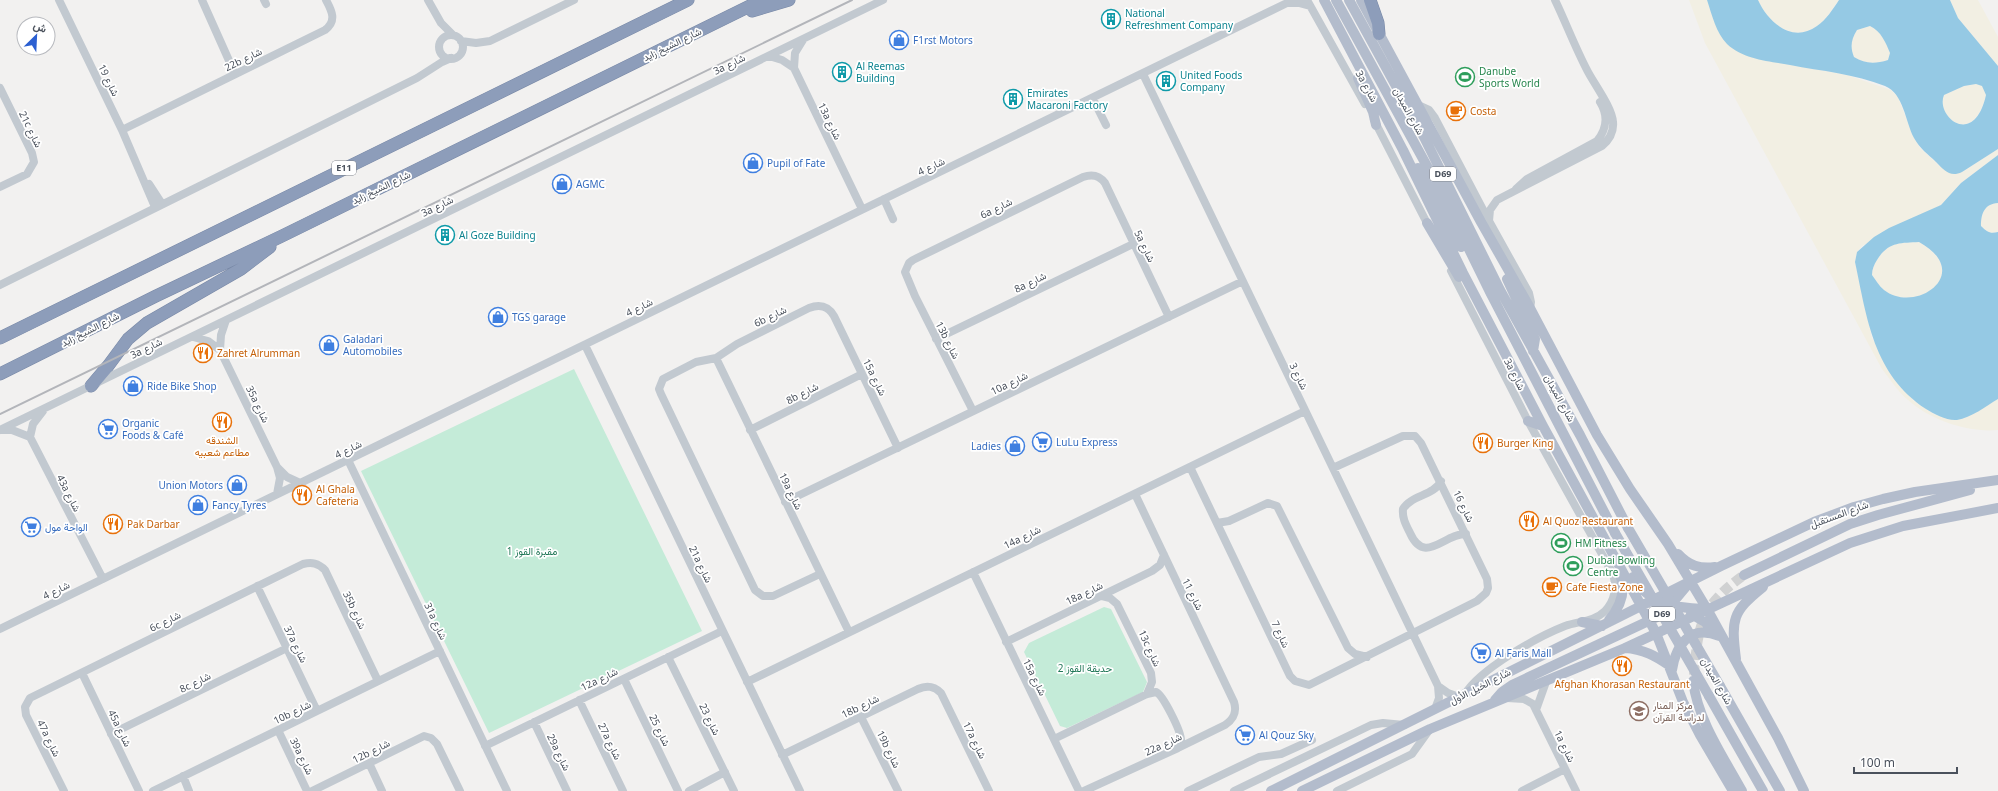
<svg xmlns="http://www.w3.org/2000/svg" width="1998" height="791" font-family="'Noto Sans',Vazirmatn,sans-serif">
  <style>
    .green { fill: #c4ebd8 }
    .sand { fill: #f2efe3 }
    .water { fill: #95c9e4; fill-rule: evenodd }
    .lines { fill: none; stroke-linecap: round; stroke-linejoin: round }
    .major-tunnel { stroke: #d0d1d2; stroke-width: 10; stroke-dasharray: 10 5; stroke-linecap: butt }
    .highway-casing { stroke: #7888a6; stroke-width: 13 }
    .minor { stroke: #c2c9d0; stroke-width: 8 }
    .major { stroke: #b3bccc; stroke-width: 10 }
    .highway { stroke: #8d9dba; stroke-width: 12 }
    .rail { stroke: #b3b5ba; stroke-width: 2 }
    .major-bridge { stroke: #b3bccc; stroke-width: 10 }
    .labels { text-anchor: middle; stroke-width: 3.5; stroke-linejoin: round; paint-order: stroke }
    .shield { fill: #fff; stroke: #80858d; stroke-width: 1 }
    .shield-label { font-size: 9px; font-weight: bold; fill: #4a515c }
    .culture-label { font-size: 10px; fill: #0d838f; stroke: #fff; text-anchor: start }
    .shop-label { font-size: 10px; fill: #366cbe; stroke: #fff; text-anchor: start }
    .street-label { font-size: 10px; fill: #4a515c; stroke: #fff }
    .leisure-label { font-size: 10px; fill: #27864d; stroke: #fff; text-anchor: start }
    .food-label { font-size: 10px; fill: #c56008; stroke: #fff; text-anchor: start }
    .park-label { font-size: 10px; fill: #217757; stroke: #fff }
    .education-label { font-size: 10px; fill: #785e54; stroke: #fff; text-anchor: start }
  </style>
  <rect width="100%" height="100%" fill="#f2f1f0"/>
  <path class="green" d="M574,369L702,631L489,733L361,471Z
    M1104,607L1111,609L1147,682L1143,692L1067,728L1060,726L1024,652L1029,643Z"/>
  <path class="sand" d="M1689,0H1707L1710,9L1764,60L1847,75L1891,90L1898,97L1913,136L1920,148L1940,166L1962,172L1998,149V155L1961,183L1941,205L1862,246L1857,252L1855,262L1872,338L1913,400L1934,414L1955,420L1965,418L1998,399V430C1969,433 1930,420 1908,400C1898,392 1890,379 1882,369L1705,43Z
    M1758,0H1839C1832,9 1826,20 1817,26C1792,44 1768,22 1758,0Z
    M1950,0H1978L1998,37V66L1958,18Z
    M1870,26C1881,31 1886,42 1890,53L1888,60C1875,64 1865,64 1854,57C1850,47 1851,40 1857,30Z
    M1976,84L1982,85L1986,95C1973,149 1935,116 1944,95L1964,86Z
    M1998,203V232C1990,234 1987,232 1981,226C1981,214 1984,204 1998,203Z
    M1919,242C1975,274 1916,315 1884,290C1879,286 1876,280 1872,275C1872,269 1874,265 1877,260C1888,242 1900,243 1919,242Z"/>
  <path class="water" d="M1707,0H1758C1768,22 1792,44 1817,26C1826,20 1833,9 1839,0H1950L1958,18L1998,66V149L1962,172C1950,178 1944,170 1936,162C1928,154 1920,149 1914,138C1905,121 1904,94 1885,86C1855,74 1821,71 1790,65C1769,61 1744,60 1727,44C1716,33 1712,15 1707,0ZM1870,26C1881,31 1886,43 1890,53L1888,60C1875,64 1865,64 1854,57C1850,47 1851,40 1857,30ZM1976,84L1982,86L1986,95C1974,149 1935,116 1944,95L1964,86Z
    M1998,155V203C1984,204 1981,214 1981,226C1987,232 1990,234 1998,232V399C1986,406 1971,418 1957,420C1947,421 1934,414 1926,409C1873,374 1867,318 1855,262L1857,252L1874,237L1889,228L1941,205L1961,183ZM1919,242C1975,273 1916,315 1884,290C1879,286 1876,280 1872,275C1872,269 1874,265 1877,260C1888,242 1900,243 1919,242Z"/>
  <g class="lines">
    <path class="major-tunnel" d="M1694,675C1698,624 1701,606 1744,575"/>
    <g class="highway-casing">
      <path id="highway" d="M1370,0L1378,23L1379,34
        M752,11L789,0
        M0,338L688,0
        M0,374L156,296L282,236L762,0
        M91,386L108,366L128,339L147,323L241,269L270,247"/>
    </g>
    <path class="minor" d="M59,0L122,130L155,207
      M202,0L235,74
      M264,0L266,4
      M428,0L441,23L453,35
      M1307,0L1365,104
      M1287,3H1299L1310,6
      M439 47a12 12 0 1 1 24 0a12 12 0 1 1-24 0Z
      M803,40L795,53L794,68L862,209
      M461,41L476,43L490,41L574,0
      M769,56L782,60L794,68
      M1143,74L1438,686L1439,698L1435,709
      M0,88L32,153L34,162L27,174L0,187
      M1093,99L1106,125
      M1418,105L1429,110L1435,118L1489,221L1529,293L1531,302L1530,308
      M1374,120L1429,227
      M122,130L325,30C337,21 332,11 326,0
      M149,184L162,204
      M1516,189L1527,179L1597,141C1607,129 1608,115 1600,102
      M884,199L893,219
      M1489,221L1490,210L1497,200L1602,146C1609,140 1614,132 1613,122C1612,107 1594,84 1587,70C1575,47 1566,23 1555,0
      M1451,271L1528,421L1613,574C1617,587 1615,601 1605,611C1594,622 1579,621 1565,626C1537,637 1480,669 1465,694
      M0,285L417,78L442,62L451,58
      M193,337L208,341L220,350L277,467L280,478L277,494
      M936,339L1133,244
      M585,345L800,791
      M220,350L221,335L226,320
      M716,358L849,632
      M43,411L33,424L30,437L103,579
      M973,411L915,296L905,272L909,263L913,260L1083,177C1092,174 1099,175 1105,183L1169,317
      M0,430L883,0
      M2,430H12L30,437
      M750,430L862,374
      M348,460L507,791
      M1190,467L1290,676L1295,681L1309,685L1477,601L1486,593L1488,588L1487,579L1421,443L1415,436H1403L1333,468
      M278,468L287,477L300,483
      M1441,481C1434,496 1411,495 1403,509C1402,518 1406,525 1410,533C1425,566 1444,533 1466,534
      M785,502L1241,282
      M1217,523L1229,521L1268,503L1277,506L1348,648L1355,654L1367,657
      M973,572L1079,791
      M820,574L773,596H763L755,590L661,394L659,389L663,379L696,362L716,358L737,344L809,308C820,304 828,306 834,316L898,448
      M257,586L317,711
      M1102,596L1110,598L1117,604L1151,673L1152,682L1147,694
      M0,629L1287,3L1290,0
      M1006,642L1152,571L1160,565L1164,555
      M668,657L734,791
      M82,673L139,791
      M624,679L678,791
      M747,682L1305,411
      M1438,686L1448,693L1459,697
      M1507,698L1524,699L1533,704L1576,791
      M579,700L623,791
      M1536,710L1546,682
      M861,717L898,791
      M534,722L567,791
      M278,730L307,791
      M111,734L287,648
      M1054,739L1147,694L1156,692C1163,695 1181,731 1181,740C1181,743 1180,746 1178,748
      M485,746L722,631
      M782,755L918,689C927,685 934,686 941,693L989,791
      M369,763L382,791
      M183,776L189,791
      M64,791L26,715L25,707L30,698L303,564C312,562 318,563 325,570L378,681
      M153,791L440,651
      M312,791L424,736L431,738L437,744L460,791
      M689,791L725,772
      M1084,791L1178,748L1225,725C1234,719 1237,712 1234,702L1135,494
      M1188,791L1259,757L1281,754L1312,740
      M1234,791L1371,725L1383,723L1404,725
      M1337,791L1412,754L1430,729
      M1522,791L1565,769"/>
    <path class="major" d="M1324,0L1403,150L1463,273L1543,426L1656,633L1683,702L1700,735L1733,791
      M1336,0L1439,188L1491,294L1615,533
      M1349,0L1424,137L1500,290L1580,435L1628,528
      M1361,0L1481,222L1530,308L1597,435L1630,489L1668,544L1707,609L1778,738L1804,791
      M1358,78L1373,112L1376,125
      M1418,168L1461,247
      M1427,223L1459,277
      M1507,279L1535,339L1533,351
      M1528,421L1543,426
      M1678,554C1689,566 1700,569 1715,567
      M1744,575L1850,524L1878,515L1970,490
      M1633,577C1649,604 1674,608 1704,609
      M1691,614L1705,622L1716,633
      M1609,620C1621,606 1627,590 1619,572
      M1582,622L1602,626
      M1625,648C1643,649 1656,656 1670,666
      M1736,659C1731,619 1732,612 1763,587
      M1672,670C1676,645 1690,624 1719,636
      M1693,681C1698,721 1723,756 1742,791
      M1720,686L1780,791
      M1709,696L1763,791
      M1495,700L1502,692L1512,685L1657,617L1669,607L1689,583
      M1271,791L1721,566L1814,522L1854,507L1883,499L1915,492L1998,480
      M1302,791L1430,729L1625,648L1850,543L1903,526L1998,508"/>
    <use href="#highway" class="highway"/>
    <path class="rail" d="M0,414L852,0"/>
    <path class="major-bridge" d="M1628,528L1720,686
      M1615,533L1709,696"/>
  </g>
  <defs>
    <g id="building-ring" transform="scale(1)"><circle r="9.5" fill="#fff" stroke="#0f9aa8" stroke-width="1.5"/><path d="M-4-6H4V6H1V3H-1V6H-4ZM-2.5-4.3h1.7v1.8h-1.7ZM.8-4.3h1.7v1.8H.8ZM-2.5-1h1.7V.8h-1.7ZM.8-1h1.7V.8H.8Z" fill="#0f9aa8"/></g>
    <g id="shop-ring" transform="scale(1)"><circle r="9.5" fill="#fff" stroke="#3f7fe0" stroke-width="1.5"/><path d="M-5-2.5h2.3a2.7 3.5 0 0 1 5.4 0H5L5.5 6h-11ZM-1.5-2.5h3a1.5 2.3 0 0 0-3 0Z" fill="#3f7fe0"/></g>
    <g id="stadium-ring" transform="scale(1)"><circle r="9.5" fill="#fff" stroke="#2e9e5b" stroke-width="1.5"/><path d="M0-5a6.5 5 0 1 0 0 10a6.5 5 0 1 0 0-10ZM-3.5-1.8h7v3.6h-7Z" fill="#2e9e5b"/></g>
    <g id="cafe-ring" transform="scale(1)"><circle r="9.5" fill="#fff" stroke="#e8710a" stroke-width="1.5"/><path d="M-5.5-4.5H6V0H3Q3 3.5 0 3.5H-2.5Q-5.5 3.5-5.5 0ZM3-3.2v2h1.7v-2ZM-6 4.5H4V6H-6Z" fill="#e8710a"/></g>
    <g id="restaurant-ring" transform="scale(1)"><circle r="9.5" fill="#fff" stroke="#e8710a" stroke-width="1.5"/><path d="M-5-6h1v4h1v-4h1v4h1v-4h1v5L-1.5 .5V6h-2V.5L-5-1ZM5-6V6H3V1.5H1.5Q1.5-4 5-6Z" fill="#e8710a"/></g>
    <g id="supermarket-ring" transform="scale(1)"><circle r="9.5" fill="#fff" stroke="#3f7fe0" stroke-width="1.5"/><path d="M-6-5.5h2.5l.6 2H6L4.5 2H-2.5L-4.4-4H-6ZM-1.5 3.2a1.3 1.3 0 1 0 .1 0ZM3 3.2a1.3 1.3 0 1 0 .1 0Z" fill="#3f7fe0"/></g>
    <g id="school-ring" transform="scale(1)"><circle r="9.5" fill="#fff" stroke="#8d6e63" stroke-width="1.5"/><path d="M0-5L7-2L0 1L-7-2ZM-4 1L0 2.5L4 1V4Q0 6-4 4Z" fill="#8d6e63"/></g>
  </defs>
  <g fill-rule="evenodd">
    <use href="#building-ring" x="1111" y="19"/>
    <use href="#shop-ring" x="899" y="40"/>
    <use href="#building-ring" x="842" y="72"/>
    <use href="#stadium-ring" x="1465" y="77"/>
    <use href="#building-ring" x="1166" y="81"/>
    <use href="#building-ring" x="1013" y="99"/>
    <use href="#cafe-ring" x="1456" y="111"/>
    <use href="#shop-ring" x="753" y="163"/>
    <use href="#shop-ring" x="562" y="184"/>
    <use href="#building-ring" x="445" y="235"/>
    <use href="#shop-ring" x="498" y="317"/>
    <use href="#shop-ring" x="329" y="345"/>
    <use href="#restaurant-ring" x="203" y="353"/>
    <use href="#shop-ring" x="133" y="386"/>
    <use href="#restaurant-ring" x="222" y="422"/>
    <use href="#supermarket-ring" x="108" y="429"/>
    <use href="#supermarket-ring" x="1042" y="442"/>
    <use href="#restaurant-ring" x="1483" y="443"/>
    <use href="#shop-ring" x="1015" y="446"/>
    <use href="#shop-ring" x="237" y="485"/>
    <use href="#restaurant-ring" x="302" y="495"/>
    <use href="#shop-ring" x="198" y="505"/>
    <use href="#restaurant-ring" x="1529" y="521"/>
    <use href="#restaurant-ring" x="113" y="524"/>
    <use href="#supermarket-ring" x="31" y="527"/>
    <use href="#stadium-ring" x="1561" y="543"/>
    <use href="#stadium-ring" x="1573" y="566"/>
    <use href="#cafe-ring" x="1552" y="587"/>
    <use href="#supermarket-ring" x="1481" y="653"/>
    <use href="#restaurant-ring" x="1622" y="666"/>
    <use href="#school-ring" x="1639" y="711"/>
    <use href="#supermarket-ring" x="1245" y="735"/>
  </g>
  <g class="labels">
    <g class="shield">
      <rect x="332" y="161" width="24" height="14" rx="3"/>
      <rect x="1430" y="167" width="26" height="14" rx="3"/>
      <rect x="1649" y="607" width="26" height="14" rx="3"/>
    </g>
    <g class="shield-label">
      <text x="344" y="171">E11</text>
      <text x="1443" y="177">D69</text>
      <text x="1662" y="617">D69</text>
    </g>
    <g class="culture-label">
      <text x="1125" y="17">National<tspan x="1125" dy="12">Refreshment Company</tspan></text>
      <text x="856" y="70">Al Reemas<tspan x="856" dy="12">Building</tspan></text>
      <text x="1180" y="79">United Foods<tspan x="1180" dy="12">Company</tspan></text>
      <text x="1027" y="97">Emirates<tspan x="1027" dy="12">Macaroni Factory</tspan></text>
      <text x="459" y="239">Al Goze Building</text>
    </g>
    <g class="shop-label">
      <text x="913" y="44">F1rst Motors</text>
      <text x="767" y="167">Pupil of Fate</text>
      <text x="576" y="188">AGMC</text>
      <text x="512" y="321">TGS garage</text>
      <text x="343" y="343">Galadari<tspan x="343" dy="12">Automobiles</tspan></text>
      <text x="147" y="390">Ride Bike Shop</text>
      <text x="122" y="427">Organic<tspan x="122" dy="12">Foods &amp; Café</tspan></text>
      <text x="1056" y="446">LuLu Express</text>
      <text x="1001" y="450" text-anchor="end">Ladies</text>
      <text x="223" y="489" text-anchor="end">Union Motors</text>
      <text x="212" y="509">Fancy Tyres</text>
      <text x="45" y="531">الواحة مول</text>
      <text x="1495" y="657">Al Faris Mall</text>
      <text x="1259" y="739">Al Qouz Sky</text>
    </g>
    <g class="street-label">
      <text transform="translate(672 44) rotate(-26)" y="4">شارع الشيخ زايد</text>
      <text transform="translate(243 59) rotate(-26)" y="4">22b شارع</text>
      <text transform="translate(729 64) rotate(-26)" y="4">3a شارع</text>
      <text transform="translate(109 80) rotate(64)" y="4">شارع 19</text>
      <text transform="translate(1367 86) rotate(61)" y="4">3a شارع</text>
      <text transform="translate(1409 111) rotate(61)" y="4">شارع الميدان</text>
      <text transform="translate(830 121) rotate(64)" y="4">13a شارع</text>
      <text transform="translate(31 129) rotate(64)" y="4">21c شارع</text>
      <text transform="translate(931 166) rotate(-25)" y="4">شارع 4</text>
      <text transform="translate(381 187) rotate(-26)" y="4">شارع الشيخ زايد</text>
      <text transform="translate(437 206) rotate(-26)" y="4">3a شارع</text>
      <text transform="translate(996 208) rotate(-26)" y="4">6a شارع</text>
      <text transform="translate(1145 246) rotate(64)" y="4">5a شارع</text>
      <text transform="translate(1030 282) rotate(-26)" y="4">8a شارع</text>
      <text transform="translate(639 307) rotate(-26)" y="4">شارع 4</text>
      <text transform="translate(770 316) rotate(-26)" y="4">6b شارع</text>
      <text transform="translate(90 329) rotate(-27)" y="4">شارع الشيخ زايد</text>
      <text transform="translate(948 340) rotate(63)" y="4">13b شارع</text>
      <text transform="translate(146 348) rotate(-26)" y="4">3a شارع</text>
      <text transform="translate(1515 374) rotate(63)" y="4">3a شارع</text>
      <text transform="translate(1299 376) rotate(64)" y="4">شارع 3</text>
      <text transform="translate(875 377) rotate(64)" y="4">15a شارع</text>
      <text transform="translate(1009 383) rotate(-26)" y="4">10a شارع</text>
      <text transform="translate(802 393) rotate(-27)" y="4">8b شارع</text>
      <text transform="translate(1560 398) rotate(61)" y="4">شارع الميدان</text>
      <text transform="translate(258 404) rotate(64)" y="4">35a شارع</text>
      <text transform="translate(348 449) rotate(-26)" y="4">شارع 4</text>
      <text transform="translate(791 491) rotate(64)" y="4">19a شارع</text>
      <text transform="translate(69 493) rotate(63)" y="4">43a شارع</text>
      <text transform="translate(1464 506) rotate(64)" y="4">شارع 16</text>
      <text transform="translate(1839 514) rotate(-20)" y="4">شارع المستقبل</text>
      <text transform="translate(1022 537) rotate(-26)" y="4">14a شارع</text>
      <text transform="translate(701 564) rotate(64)" y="4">21a شارع</text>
      <text transform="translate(56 590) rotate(-26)" y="4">شارع 4</text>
      <text transform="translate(1084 593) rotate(-26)" y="4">18a شارع</text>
      <text transform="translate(1193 594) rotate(64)" y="4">شارع 11</text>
      <text transform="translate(355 610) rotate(65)" y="4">35b شارع</text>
      <text transform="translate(165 621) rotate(-26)" y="4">6c شارع</text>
      <text transform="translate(436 621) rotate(65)" y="4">31a شارع</text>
      <text transform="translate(1281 634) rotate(65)" y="4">شارع 7</text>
      <text transform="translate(296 644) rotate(64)" y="4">37a شارع</text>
      <text transform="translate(1150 648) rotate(65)" y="4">13c شارع</text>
      <text transform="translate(1035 677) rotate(64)" y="4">15a شارع</text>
      <text transform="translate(599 679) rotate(-26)" y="4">12a شارع</text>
      <text transform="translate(1717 681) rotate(60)" y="4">شارع الميدان</text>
      <text transform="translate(195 682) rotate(-26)" y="4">8c شارع</text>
      <text transform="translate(1480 686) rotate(-27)" y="4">شارع الخيل الأول</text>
      <text transform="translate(860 706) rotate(-26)" y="4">18b شارع</text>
      <text transform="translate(292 712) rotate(-26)" y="4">10b شارع</text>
      <text transform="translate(710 719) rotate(64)" y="4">شارع 23</text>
      <text transform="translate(120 728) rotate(64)" y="4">45a شارع</text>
      <text transform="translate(660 730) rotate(64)" y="4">شارع 25</text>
      <text transform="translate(49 738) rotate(64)" y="4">47a شارع</text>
      <text transform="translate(975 740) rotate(64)" y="4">17a شارع</text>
      <text transform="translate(610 741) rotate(64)" y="4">27a شارع</text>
      <text transform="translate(1163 744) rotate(-25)" y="4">22a شارع</text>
      <text transform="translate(1565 746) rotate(64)" y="4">1a شارع</text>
      <text transform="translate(889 749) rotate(64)" y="4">19b شارع</text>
      <text transform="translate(371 751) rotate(-27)" y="4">12b شارع</text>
      <text transform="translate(559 752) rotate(64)" y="4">29a شارع</text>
      <text transform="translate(302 756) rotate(64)" y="4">39a شارع</text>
    </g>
    <g class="leisure-label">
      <text x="1479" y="75">Danube<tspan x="1479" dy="12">Sports World</tspan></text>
      <text x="1575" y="547">HM Fitness</text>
      <text x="1587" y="564">Dubai Bowling<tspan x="1587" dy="12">Centre</tspan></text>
    </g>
    <g class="food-label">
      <text x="1470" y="115">Costa</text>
      <text x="217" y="357">Zahret Alrumman</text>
      <text x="222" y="444" text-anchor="middle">الشندقه<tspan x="222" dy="12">مطاعم شعبيه</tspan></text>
      <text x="1497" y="447">Burger King</text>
      <text x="316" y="493">Al Ghala<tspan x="316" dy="12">Cafeteria</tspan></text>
      <text x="1543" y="525">Al Quoz Restaurant</text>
      <text x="127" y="528">Pak Darbar</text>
      <text x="1566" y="591">Cafe Fiesta Zone</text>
      <text x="1622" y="688" text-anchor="middle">Afghan Khorasan Restaurant</text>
    </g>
    <g class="park-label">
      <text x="532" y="555">مقبرة القوز 1</text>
      <text x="1085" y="672">حديقة القوز 2</text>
    </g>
    <g class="education-label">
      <text x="1653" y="709">مركز المنار<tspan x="1653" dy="12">لدراسة القرآن</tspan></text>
    </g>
  </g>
  <g transform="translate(36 36) rotate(24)"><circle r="19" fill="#ffffff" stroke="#b7b9be"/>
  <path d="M0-3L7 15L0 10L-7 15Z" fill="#2b5fd1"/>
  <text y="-6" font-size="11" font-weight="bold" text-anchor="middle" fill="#4a515c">ش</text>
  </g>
  <path d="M1854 767v6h103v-6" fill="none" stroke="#4a515c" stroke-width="2"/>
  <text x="1860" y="767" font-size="12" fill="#4a515c" stroke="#ffffff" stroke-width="3" paint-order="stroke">100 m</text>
</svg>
